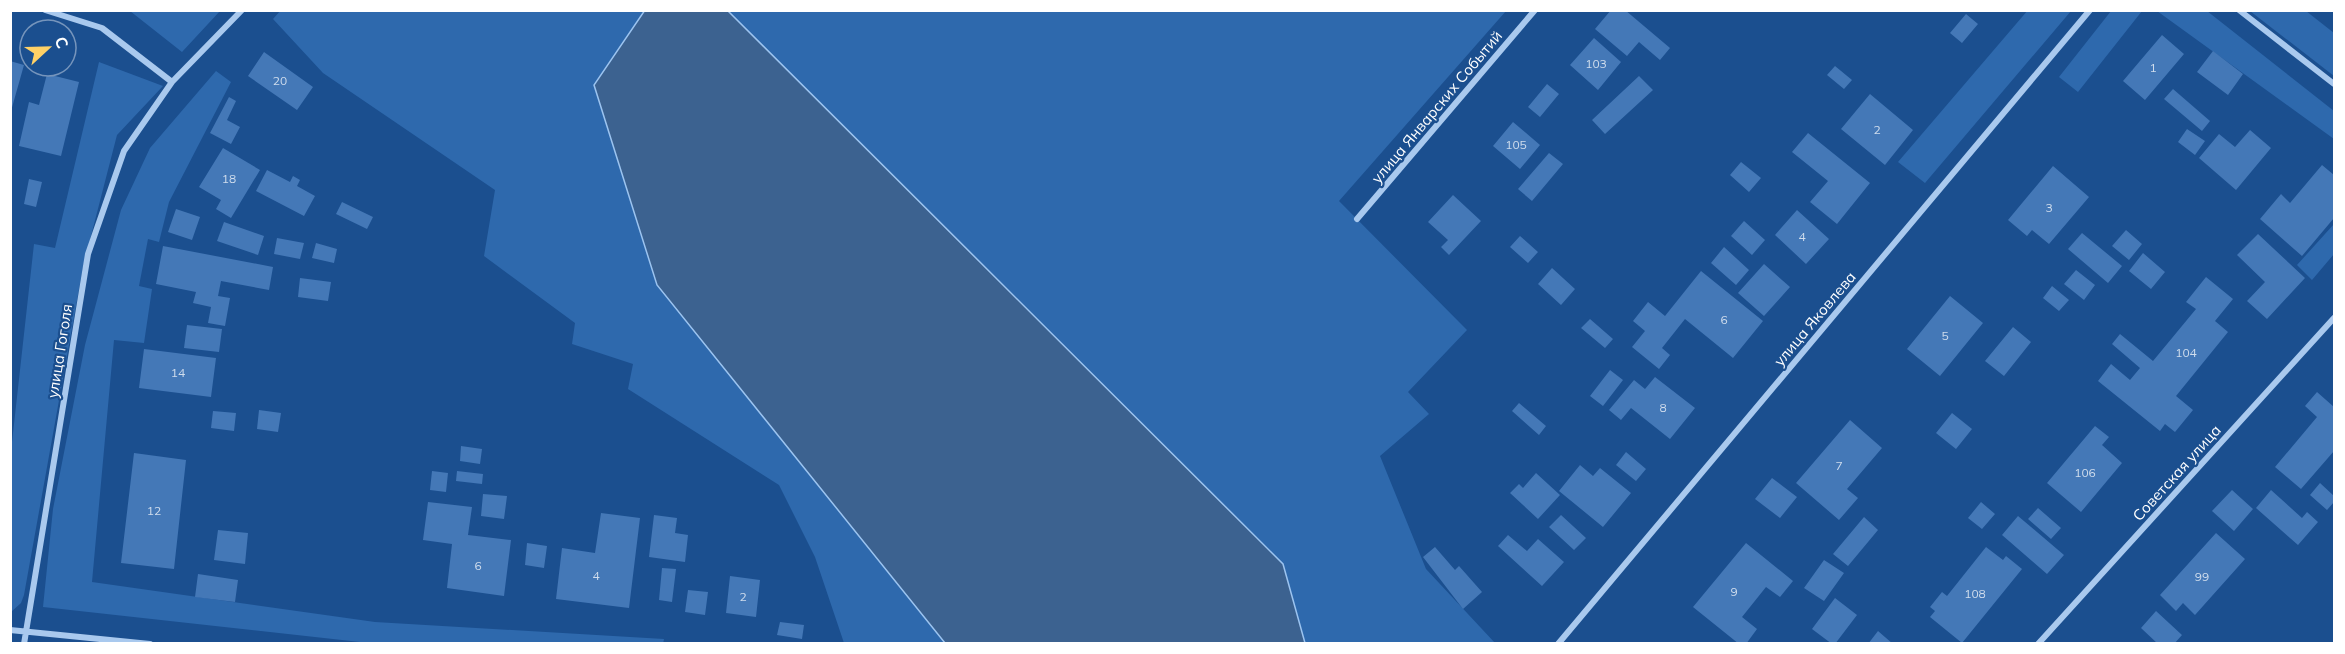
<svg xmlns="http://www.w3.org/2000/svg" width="2345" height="654" font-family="Mulish,sans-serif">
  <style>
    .green { fill: #2e69ad }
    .water { fill: #3c6290; stroke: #9cc4f0; stroke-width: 1.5 }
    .building { fill: #4478b7 }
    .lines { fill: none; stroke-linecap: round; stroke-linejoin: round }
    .street { stroke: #a9c9ee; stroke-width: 6 }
    .labels { text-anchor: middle; stroke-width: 4.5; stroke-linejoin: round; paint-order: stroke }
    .number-label { font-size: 12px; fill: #d0dded }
    .street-label { font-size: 15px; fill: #fff; stroke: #1b4f8f }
  </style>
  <rect width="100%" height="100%" fill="#1b4f8f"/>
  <path class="green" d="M281,10L645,11L594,85L657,285L945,643H844L815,557L779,485L628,389L633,364L572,344L575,323L484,256L495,190L323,73L273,19Z
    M2028,10L2071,11L1925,183L1898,162Z
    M130,11H220L182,52Z
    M728,11H1506L1339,201L1467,330L1408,392L1429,414L1380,456L1426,569L1495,643H1305L1283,564Z
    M2111,11H2142L2078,92L2059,77Z
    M2157,11H2207L2334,111V139Z
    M2250,11H2306L2334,33V76Z
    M99,62L163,86L117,135L83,267L24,595L21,603L11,612V451L34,244L55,248Z
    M216,71L231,82L169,202L159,242L148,239L139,286L152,289L144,343L114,340L92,582L375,622L664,639L663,644H378L43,607L53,509L85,345L121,210L150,148Z
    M2334,224V254L2312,280L2297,265Z"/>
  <path class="water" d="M645,10L728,11L1283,564L1305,643H945L657,285L594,85Z"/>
  <path class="building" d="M1611,10H1625L1670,48L1660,60L1639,42L1627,56L1595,29Z
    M1966,14L1978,24L1962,43L1950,33Z
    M2162,35L2184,54L2145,100L2123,81Z
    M1594,38L1621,62L1598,90L1570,65Z
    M2213,51L2243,74L2228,95L2197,72Z
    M264,52L313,87L297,110L248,76Z
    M10,61L24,65L11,111H10Z
    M1835,66L1852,80L1844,89L1827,75Z
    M47,74L79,82L61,156L19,146L29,102L39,105Z
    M1639,76L1653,90L1605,134L1592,120Z
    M1547,84L1559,94L1540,117L1528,107Z
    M2173,89L2210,121L2202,131L2164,99Z
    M1870,94L1913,130L1885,165L1841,129Z
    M229,97L236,101L227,120L240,127L231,144L210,133Z
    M1513,122L1540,145L1520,169L1493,146Z
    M2187,129L2205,141L2195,155L2178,142Z
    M2250,130L2271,148L2236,190L2199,158L2219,134L2235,147Z
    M1808,133L1870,183L1837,224L1810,202L1828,181L1792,152Z
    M223,148L260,170L231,218L216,209L221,200L199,187Z
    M1549,153L1563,164L1532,201L1518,189Z
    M1741,162L1761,178L1749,192L1730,175Z
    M2322,165L2334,175V218L2302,256L2260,219L2281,194L2290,203Z
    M2053,166L2089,197L2049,244L2032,230L2027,236L2008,220Z
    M267,170L290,182L293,176L300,180L297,186L315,196L304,216L256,191Z
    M29,179L42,182L36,207L24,204Z
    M1453,195L1481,221L1449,255L1441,247L1448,240L1428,222Z
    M342,202L373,217L367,229L336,214Z
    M176,209L200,217L192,240L168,232Z
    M1797,210L1829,239L1806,264L1775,235Z
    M1744,221L1765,240L1752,255L1731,236Z
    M224,222L264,236L258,255L217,241Z
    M2126,230L2142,244L2129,260L2112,246Z
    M2082,233L2122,266L2108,283L2068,249Z
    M2258,234L2305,278L2267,319L2247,301L2265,282L2237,255Z
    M1520,236L1538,252L1528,263L1510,247Z
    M277,238L304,243L300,259L274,254Z
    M316,243L337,249L334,263L312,258Z
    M163,246L273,267L269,290L221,281L218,296L230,298L225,326L208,323L211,307L193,303L196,292L156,284Z
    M1724,247L1749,270L1736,285L1711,263Z
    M2143,253L2165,272L2151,289L2129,271Z
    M1764,264L1790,287L1764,316L1738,293Z
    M1552,268L1575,289L1561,305L1538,284Z
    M2076,270L2095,285L2084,300L2064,284Z
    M1701,271L1763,321L1733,358L1685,319L1662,348L1670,355L1659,369L1632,347L1645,331L1633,321L1648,302L1665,316Z
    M2206,277L2233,299L2215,321L2228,332L2176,396L2193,410L2175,432L2165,424L2160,431L2098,381L2111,364L2130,380L2140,368L2112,344L2120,334L2153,361L2196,309L2186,302Z
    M300,278L331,282L328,301L298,297Z
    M2052,286L2069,300L2059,311L2043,298Z
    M1950,296L1983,323L1940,376L1907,349Z
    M1590,319L1613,339L1605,348L1581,328Z
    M187,325L222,329L219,352L184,348Z
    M2013,327L2031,342L2004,376L1985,361Z
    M144,349L216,358L211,397L139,388Z
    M1610,370L1623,380L1603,406L1590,396Z
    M1655,377L1695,408L1670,439L1631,408L1621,420L1609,410L1634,380L1645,389Z
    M2317,392L2334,407V451L2301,489L2275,467L2317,417L2305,406Z
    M1519,403L1546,426L1539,435L1512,411Z
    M259,410L281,413L278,432L257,429Z
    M213,411L236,413L234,431L211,428Z
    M1952,413L1972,429L1956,449L1936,433Z
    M1850,420L1882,448L1847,489L1858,498L1839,520L1796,483Z
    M2095,426L2109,437L2102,445L2122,463L2081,512L2047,483Z
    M461,446L482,449L480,464L460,461Z
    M1626,452L1646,469L1636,481L1616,465Z
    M134,453L186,460L174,569L121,563Z
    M1580,465L1593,476L1600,468L1631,493L1603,527L1559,491Z
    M432,471L448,473L446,492L430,490Z
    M457,471L483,474L482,484L456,481Z
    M1536,473L1560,495L1538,519L1510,493L1519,484L1523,488Z
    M1772,478L1797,497L1780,518L1755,499Z
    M2320,483L2334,496V502L2327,510L2310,495Z
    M2232,490L2253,509L2234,531L2212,511Z
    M2271,490L2302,518L2307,512L2318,522L2298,545L2256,508Z
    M483,494L507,496L504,519L481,516Z
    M428,502L472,507L468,535L511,540L504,596L447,588L452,544L423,540Z
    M1981,502L1995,514L1982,529L1968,518Z
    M2038,508L2061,528L2051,539L2028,519Z
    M601,513L640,518L629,608L556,599L562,548L595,553Z
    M654,515L677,518L675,533L688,535L685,562L649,557Z
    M1561,515L1586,538L1574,550L1549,527Z
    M2018,516L2064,555L2047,574L2002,535Z
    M1864,517L1878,530L1848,566L1833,554Z
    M218,530L248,533L245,564L214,560Z
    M2216,533L2245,559L2195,615L2183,603L2176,611L2160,595Z
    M1508,535L1527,551L1538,539L1564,562L1542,586L1498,546Z
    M527,543L547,546L544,568L525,565Z
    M1746,543L1793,581L1780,597L1766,587L1742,617L1757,629L1746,644H1739L1693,607Z
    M1435,547L1455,570L1459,566L1482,592L1463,609L1423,557Z
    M1986,547L2003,560L2006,556L2022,569L1962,643L1930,617L1935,611L1930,607L1942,592L1947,596Z
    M1824,560L1844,573L1824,601L1804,588Z
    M662,568L676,569L672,602L659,600Z
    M198,574L238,580L235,602L195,597Z
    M730,576L760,580L756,617L726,613Z
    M688,590L708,592L705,615L685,612Z
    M1835,598L1857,615L1835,644H1832L1812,629Z
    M2156,611L2182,635L2174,644H2158L2141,628Z
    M780,622L804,625L802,639L777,635Z
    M1878,631L1893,644H1868Z"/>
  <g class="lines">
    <path class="street" d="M45,10L102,28L172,82
      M2239,10L2334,84
      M1357,219L1535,10
      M10,630L150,644
      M24,644L88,254L124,151L172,82L242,10
      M1558,644L2090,10
      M2038,644L2334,318"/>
  </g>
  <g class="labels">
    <g class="number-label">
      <text x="1596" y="68">103</text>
      <text x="2153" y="72">1</text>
      <text x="280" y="85">20</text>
      <text x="1877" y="134">2</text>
      <text x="1516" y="149">105</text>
      <text x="229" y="183">18</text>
      <text x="2049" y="212">3</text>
      <text x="1802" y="241">4</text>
      <text x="1724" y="324">6</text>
      <text x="1945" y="340">5</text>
      <text x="2186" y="357">104</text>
      <text x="178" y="377">14</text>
      <text x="1663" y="412">8</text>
      <text x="1839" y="470">7</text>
      <text x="2085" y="477">106</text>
      <text x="154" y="515">12</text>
      <text x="478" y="570">6</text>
      <text x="596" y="580">4</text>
      <text x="2202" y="581">99</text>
      <text x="1734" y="596">9</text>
      <text x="1975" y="598">108</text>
      <text x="743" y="601">2</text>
    </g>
    <g class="street-label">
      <text transform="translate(1437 107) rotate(-50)" y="5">улица Январских Событий</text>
      <text transform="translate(1815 319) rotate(-50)" y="5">улица Яковлева</text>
      <text transform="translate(60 351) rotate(-81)" y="5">улица Гоголя</text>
      <text transform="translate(2177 473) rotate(-48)" y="5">Советская улица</text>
    </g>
  </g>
  <rect width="2345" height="654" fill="none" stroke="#ffffff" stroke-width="24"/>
  <g transform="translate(48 48) rotate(68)"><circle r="28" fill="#1b4f8f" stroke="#7695bc" stroke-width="1.5"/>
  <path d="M0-4.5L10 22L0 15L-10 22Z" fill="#ffd166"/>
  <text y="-9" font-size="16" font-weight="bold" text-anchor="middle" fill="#ffffff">С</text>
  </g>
</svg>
